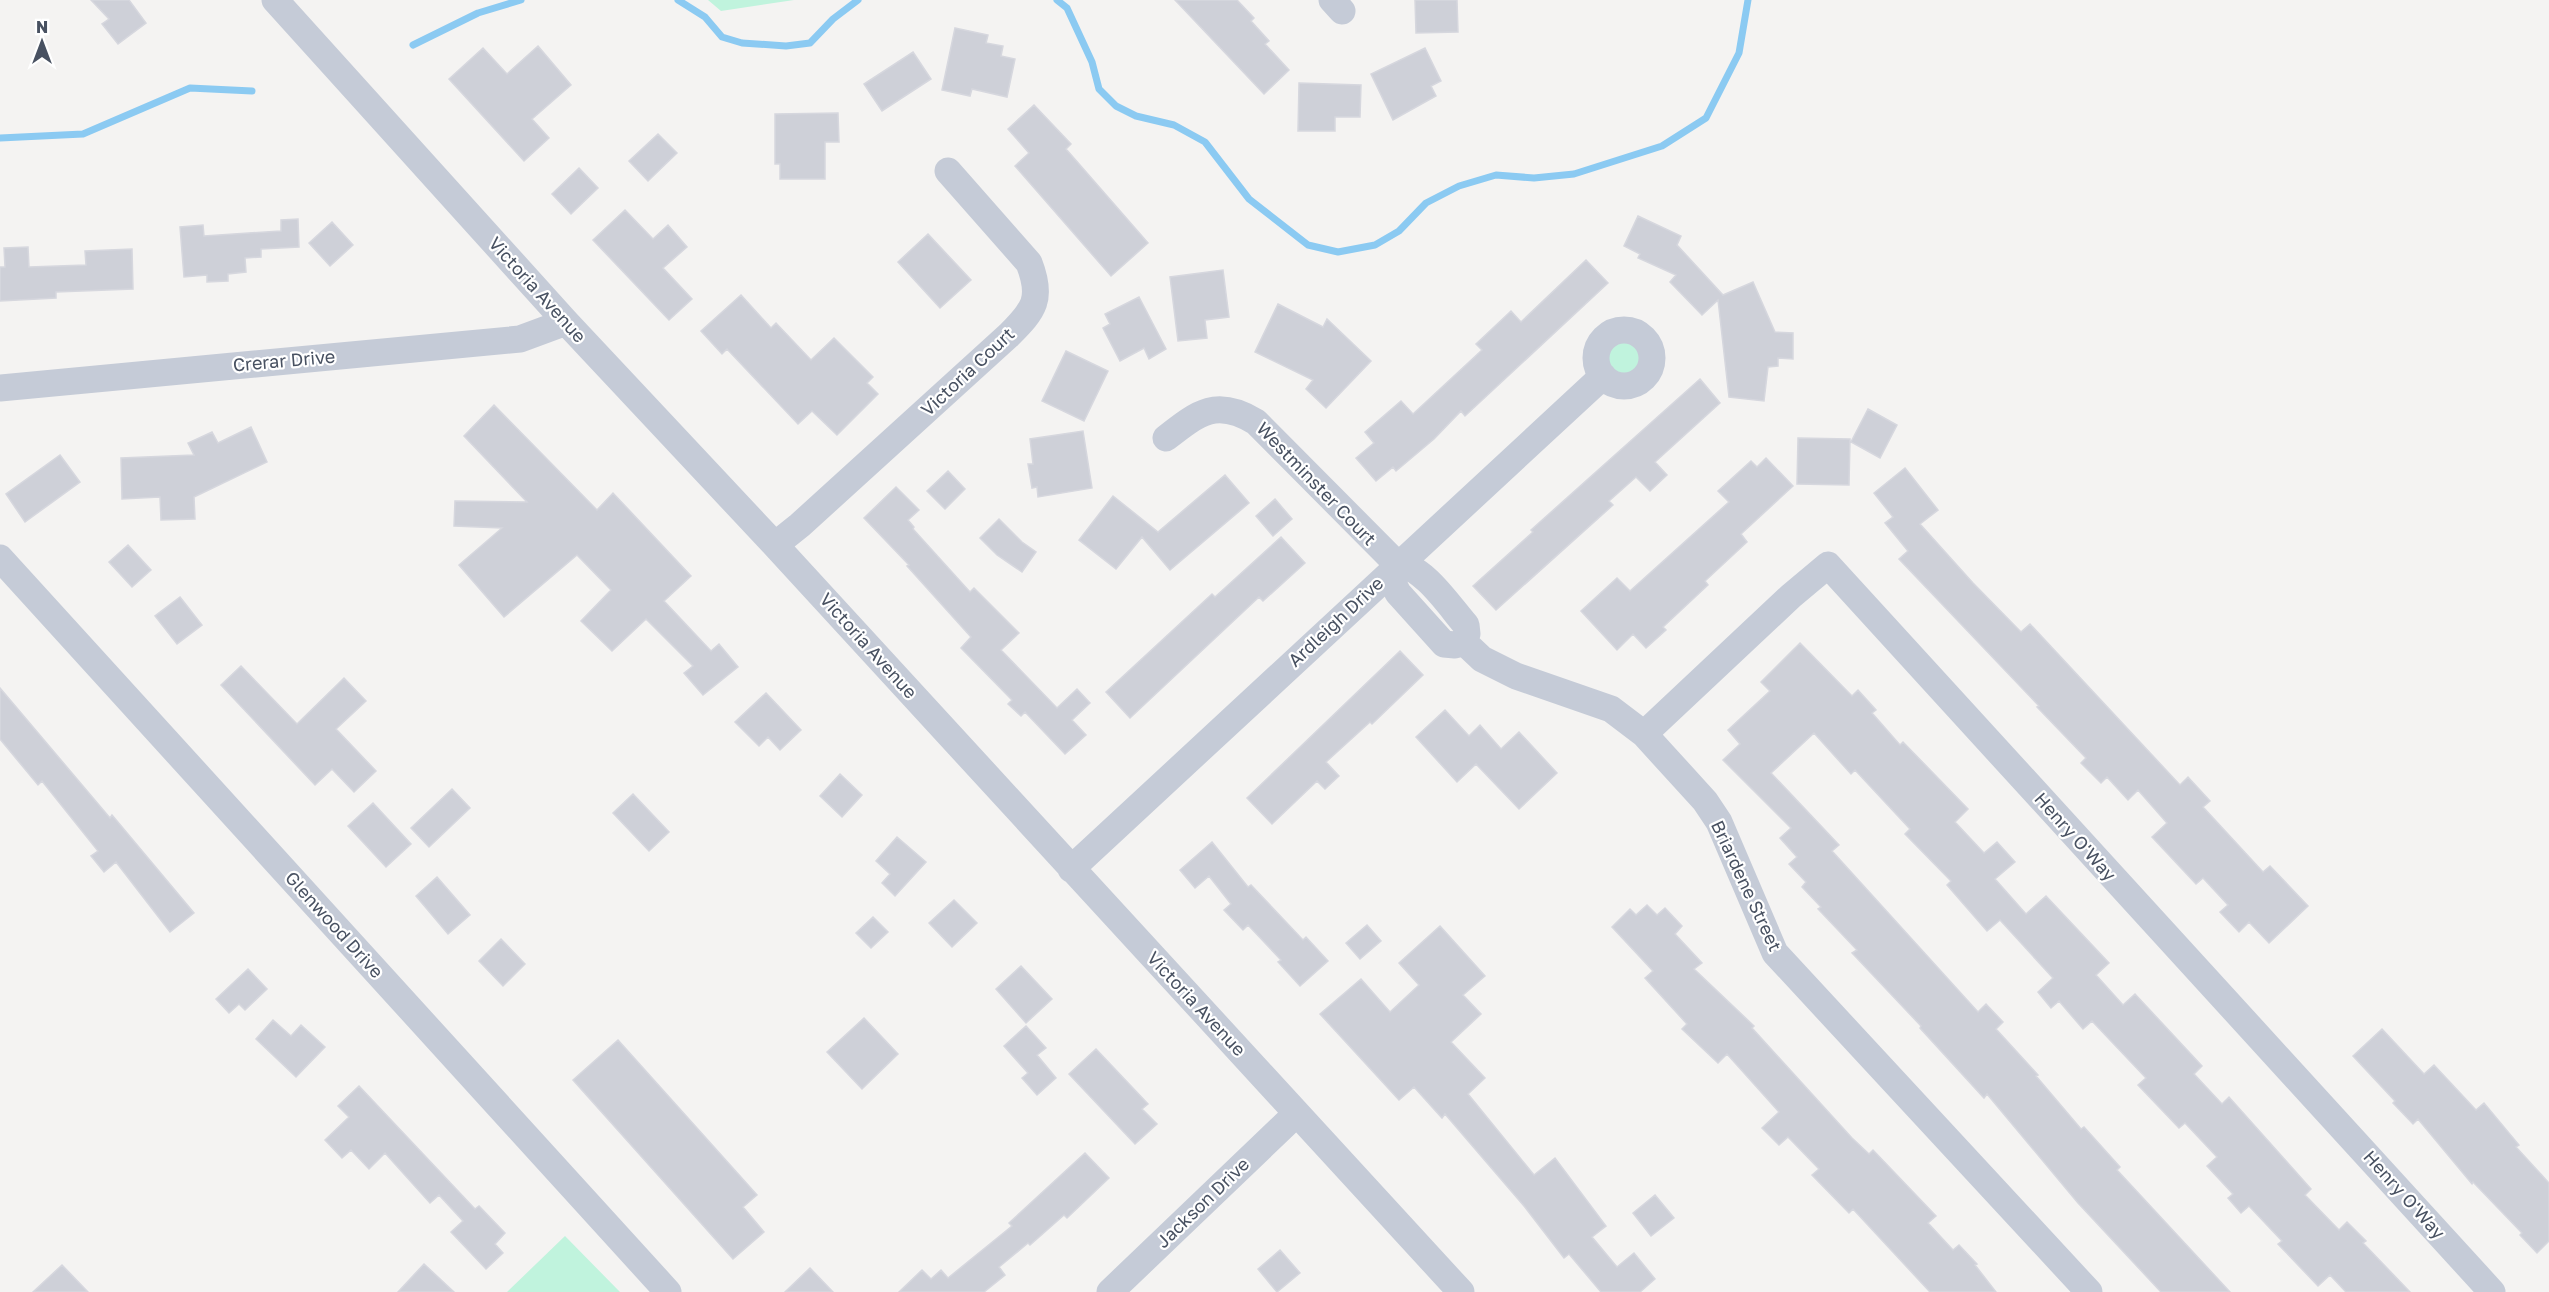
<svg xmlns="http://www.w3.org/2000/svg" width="2549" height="1292" font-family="'Golos Text',sans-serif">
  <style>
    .green { fill: #c0f3dd }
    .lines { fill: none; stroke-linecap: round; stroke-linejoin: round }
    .stream { stroke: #8bcaf2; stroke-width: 7 }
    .building { fill: #ced0d8; stroke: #d6d7de; stroke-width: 1.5 }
    .minor { stroke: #c5cbd7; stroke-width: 27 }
    .labels { text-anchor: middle; stroke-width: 4.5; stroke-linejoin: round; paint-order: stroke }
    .street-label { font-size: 18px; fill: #485161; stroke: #fff }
  </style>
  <rect width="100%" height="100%" fill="#f4f3f2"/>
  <path class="green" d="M708,0H794L721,11Z
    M1608 358a16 16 0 1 1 32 0a16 16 0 1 1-32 0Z
    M565,1236L620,1292H507Z"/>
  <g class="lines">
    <path class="stream" d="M678,0L705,17L722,37L742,43L786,46L810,43L833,19L858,0
      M1057,0L1067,8L1092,62L1099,89L1116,106L1136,116L1174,125L1205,142L1249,199L1308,245L1338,252L1375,245L1399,231L1426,203L1459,186L1496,175L1534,178L1574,174L1662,146L1706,118L1739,53L1748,0
      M413,45L478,13L521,0
      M0,138L83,134L190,88L252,91"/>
  </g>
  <path class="building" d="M91,0H129L146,23L118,44L102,24L109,19Z
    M1175,0H1237L1254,18L1251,21L1269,41L1265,44L1289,70L1264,94Z
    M1415,0H1457L1458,32L1416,33Z
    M955,28L988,35L986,43L1003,46L1001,56L1015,59L1007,97L972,89L970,96L942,90Z
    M538,46L571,85L532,119L549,138L524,161L449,79L483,48L507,74Z
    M1425,48L1441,81L1431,86L1436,96L1393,120L1371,74Z
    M913,52L931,79L882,111L864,84Z
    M1299,83L1361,85L1360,117H1335V131H1298Z
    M1034,105L1071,144L1066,149L1148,243L1111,276L1015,166L1029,153L1008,129Z
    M838,113L839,142H825V179H780V164H775V114Z
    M658,134L677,153L648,181L629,161Z
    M579,168L598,188L571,214L552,194Z
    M625,210L653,239L668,225L687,247L663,268L692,299L669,320L593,240Z
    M1638,216L1681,236L1677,245L1723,295L1753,282L1775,332L1793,333V359L1778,358V366L1768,367L1764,401L1729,397L1718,300L1702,315L1670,282L1676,275L1638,258L1640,254L1624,246Z
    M298,219L299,247L261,249V257L245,258L246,272L228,274V281L207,282V275L184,277L180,227L203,225L204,236L281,231V220Z
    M332,222L353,245L330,266L309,243Z
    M928,234L971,280L940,308L898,262Z
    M28,247L29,267L86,265L85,251L132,249L133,289L56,292V298L0,301V267H5L4,248Z
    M1586,260L1608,283L1465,416L1461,411L1434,439L1396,471L1393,467L1376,481L1356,458L1374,443L1365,432L1401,401L1413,414L1482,350L1476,344L1511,311L1521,322Z
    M1223,270L1229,317L1205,320L1207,338L1178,341L1170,277Z
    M741,295L771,328L776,323L811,360L834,338L873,377L867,383L878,394L837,435L812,411L798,424L727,349L722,354L701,331Z
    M1139,297L1166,349L1149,359L1144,348L1120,361L1103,328L1110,324L1105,314Z
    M1278,304L1323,327L1327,319L1371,361L1326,408L1306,389L1313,380L1255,352Z
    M1066,351L1108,371L1084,421L1042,401Z
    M1700,379L1720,403L1655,462L1667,475L1650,491L1636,477L1609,501L1613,505L1496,610L1473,586L1533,532L1531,530Z
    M494,405L597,510L613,493L691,576L664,601L711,651L719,644L738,667L703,695L684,673L693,666L646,619L612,651L581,621L611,590L577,555L504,617L459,565L502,528L454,526L455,501L527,502L464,436Z
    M1868,409L1897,425L1880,458L1851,442Z
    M251,427L267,462L194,497L195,519L161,520L160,497L122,499L121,458L194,455L188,443L212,432L218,443Z
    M1083,431L1092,488L1038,497L1037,487L1032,488L1028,464H1033L1030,439Z
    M1798,438L1850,439L1849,485L1797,484Z
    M60,455L80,482L25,522L6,494Z
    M1766,458L1793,486L1741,534L1747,542L1705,581L1708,585L1663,627L1666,630L1646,648L1633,634L1617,650L1581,611L1617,578L1630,591L1729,502L1718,491L1751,461L1757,467Z
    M1905,468L1938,510L1920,524L1973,583L2021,632L2030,624L2180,785L2188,777L2210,801L2203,807L2263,872L2270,866L2308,906L2269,943L2249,922L2239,932L2220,912L2228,905L2203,878L2196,884L2152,837L2167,823L2138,790L2128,800L2107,777L2101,783L2081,763L2086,758L2037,707L2039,706L1899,559L1908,551L1885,523L1893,517L1874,493Z
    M948,471L965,489L945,509L927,491Z
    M1225,475L1249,503L1170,570L1142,537L1116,569L1079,540L1113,496L1158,532Z
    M896,487L919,510L908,520L914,527L913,529L970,592L974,588L1019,633L1001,650L1057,708L1077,689L1090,703L1072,720L1086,735L1065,754L1025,712L1021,716L1008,704L1012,700L961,648L971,637L907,566L909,565L864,518Z
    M1275,499L1292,519L1273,536L1256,516Z
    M999,519L1022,542L1036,552L1022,572L997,555L980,538Z
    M1281,537L1305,563L1263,601L1259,597L1130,718L1106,692L1212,594L1215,597Z
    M128,545L151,570L132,587L109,562Z
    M180,597L202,625L177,644L155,616Z
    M1800,643L1852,696L1858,690L1876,710L1872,713L1900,745L1903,742L1968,809L1955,822L1984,853L1997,842L2015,862L1995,879L2026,914L2046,896L2109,963L2096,975L2123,1005L2135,994L2202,1066L2194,1074L2222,1104L2229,1097L2311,1189L2305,1195L2339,1230L2347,1222L2366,1241L2363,1243L2410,1292H2346L2330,1275L2318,1286L2278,1244L2282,1241L2249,1206L2241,1213L2228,1198L2233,1194L2207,1166L2217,1157L2185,1123L2179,1128L2138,1085L2146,1078L2092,1021L2083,1029L2059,1001L2051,1008L2038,992L2053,978L2000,920L1987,931L1947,885L1951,881L1905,834L1910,829L1855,770L1851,774L1814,733L1771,773L1839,845L1832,851L1978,1012L1986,1004L2003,1022L1996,1029L2038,1075L2036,1076L2081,1129L2084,1127L2120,1167L2117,1170L2230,1292H2161L2078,1203L1987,1094L1984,1098L1920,1028L1921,1026L1852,953L1857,950L1818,909L1821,907L1802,887L1806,882L1789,864L1797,857L1780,838L1791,828L1723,760L1740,744L1728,730L1770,691L1761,682Z
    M1400,651L1423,675L1372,724L1370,722L1326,762L1339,776L1325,789L1317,781L1272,824L1247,798Z
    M241,666L297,724L344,678L366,701L336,729L376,771L354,792L332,769L315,785L221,685Z
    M0,688L110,818L112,815L194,913L170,932L116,862L104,872L91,856L98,851L42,781L38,785L0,739Z
    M766,693L801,730L780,750L768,737L759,746L735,722Z
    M1445,710L1469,736L1480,725L1501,749L1519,732L1557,773L1519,809L1476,764L1457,782L1416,737Z
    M840,774L862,795L842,817L820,796Z
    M452,789L470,808L429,847L411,828Z
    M633,794L669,832L649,851L613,813Z
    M373,803L411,844L386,867L348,826Z
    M897,837L926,862L895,896L882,883L890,874L876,861Z
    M1212,842L1248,887L1251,885L1303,940L1306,937L1328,961L1300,986L1278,962L1281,960L1248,925L1243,930L1224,910L1231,904L1209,876L1195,888L1180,870Z
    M437,877L470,915L448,934L416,896Z
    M954,900L977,923L952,947L929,923Z
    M1647,905L1657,915L1665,908L1682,926L1675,934L1702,963L1694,969L1754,1026L1752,1028L1852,1138L1869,1154L1873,1150L1936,1216L1928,1223L1953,1250L1959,1245L1977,1264L1975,1265L1996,1292H1930L1853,1209L1849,1213L1812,1175L1819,1169L1788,1137L1779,1145L1762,1128L1779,1112L1727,1054L1718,1063L1682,1029L1687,1024L1645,978L1653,971L1612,927L1630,909L1636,915Z
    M873,917L888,932L871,948L856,933Z
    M1367,925L1381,941L1360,959L1346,943Z
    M1440,926L1485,976L1463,995L1481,1014L1451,1042L1485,1078L1468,1094L1534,1175L1555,1158L1606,1226L1592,1237L1617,1267L1634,1253L1655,1279L1640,1292H1601L1569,1254L1564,1258L1524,1206L1445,1114L1442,1118L1414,1087L1399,1100L1320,1014L1361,979L1390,1012L1419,985L1399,963Z
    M501,939L525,964L503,986L479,961Z
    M1021,966L1052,999L1026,1023L996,989Z
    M248,969L267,989L245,1010L239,1004L229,1013L216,999Z
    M864,1018L898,1054L862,1089L827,1052Z
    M273,1020L291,1036L301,1025L325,1047L296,1077L256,1039Z
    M1026,1026L1046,1048L1037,1055L1056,1078L1037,1095L1022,1078L1028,1073L1004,1046Z
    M2382,1029L2424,1074L2434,1065L2476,1110L2484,1103L2519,1145L2516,1147L2549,1183V1241L2537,1253L2520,1235L2522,1233L2473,1182L2472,1184L2418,1119L2413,1124L2393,1103L2395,1101L2353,1056Z
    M618,1040L757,1195L743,1207L764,1232L733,1259L573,1080Z
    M1096,1049L1148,1104L1142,1109L1157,1124L1135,1144L1069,1074Z
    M359,1086L475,1209L479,1206L505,1233L495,1244L503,1253L486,1269L451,1232L463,1221L439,1195L430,1203L385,1153L369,1169L351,1150L342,1158L325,1140L349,1117L338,1106Z
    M1085,1153L1109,1178L1067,1218L1064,1215L1030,1245L1028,1243L999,1267L1005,1275L984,1292H899L922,1270L931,1279L941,1270L948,1278L1012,1226L1009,1223Z
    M1655,1195L1674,1218L1651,1236L1633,1213Z
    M1280,1250L1300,1273L1277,1292L1258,1269Z
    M424,1264L454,1292H398Z
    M62,1265L88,1292H33Z
    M810,1268L833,1292H785Z"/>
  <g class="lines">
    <path class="minor" d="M275,0L566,322L775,545L1461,1292
      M1332,0L1342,11
      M1596 358a28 28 0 1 1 56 0a28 28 0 1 1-56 0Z
      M0,388L520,339L566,322
      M1166,438C1199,412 1217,398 1256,422L1398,565
      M775,545L800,525L1009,335C1034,310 1043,299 1029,263L948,171
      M0,558L668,1292
      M1398,565L1393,583L1398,593L1444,644L1455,645L1464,642
      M1398,565C1423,565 1450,607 1466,625L1467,634L1464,642
      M1464,642L1482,659L1516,676L1611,709L1644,734L1705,801L1719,822L1775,953L2089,1292
      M1644,734L1791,596L1828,565L2492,1292
      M1071,869L1603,376
      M1110,1292L1296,1114"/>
  </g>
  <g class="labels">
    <g class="street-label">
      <text transform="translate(537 290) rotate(48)" y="6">Victoria Avenue</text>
      <text transform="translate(284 361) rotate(-5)" y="6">Crerar Drive</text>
      <text transform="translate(968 372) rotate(-43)" y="6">Victoria Court</text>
      <text transform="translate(1316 484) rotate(46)" y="6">Westminster Court</text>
      <text transform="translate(1336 622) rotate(-43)" y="6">Ardleigh Drive</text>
      <text transform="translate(868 646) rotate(48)" y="6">Victoria Avenue</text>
      <text transform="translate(2075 837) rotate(48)" y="6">Henry O'Way</text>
      <text transform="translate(1746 886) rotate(65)" y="6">Briardene Street</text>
      <text transform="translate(334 925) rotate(48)" y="6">Glenwood Drive</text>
      <text transform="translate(1196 1004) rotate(47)" y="6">Victoria Avenue</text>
      <text transform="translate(2404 1195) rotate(48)" y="6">Henry O'Way</text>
      <text transform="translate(1203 1203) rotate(-44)" y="6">Jackson Drive</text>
    </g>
  </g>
  <g transform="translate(42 42)" stroke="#ffffff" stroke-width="4.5" paint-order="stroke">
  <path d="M0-4.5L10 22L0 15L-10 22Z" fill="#485161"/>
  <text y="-9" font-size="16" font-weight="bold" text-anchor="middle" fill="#485161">N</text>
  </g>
</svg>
